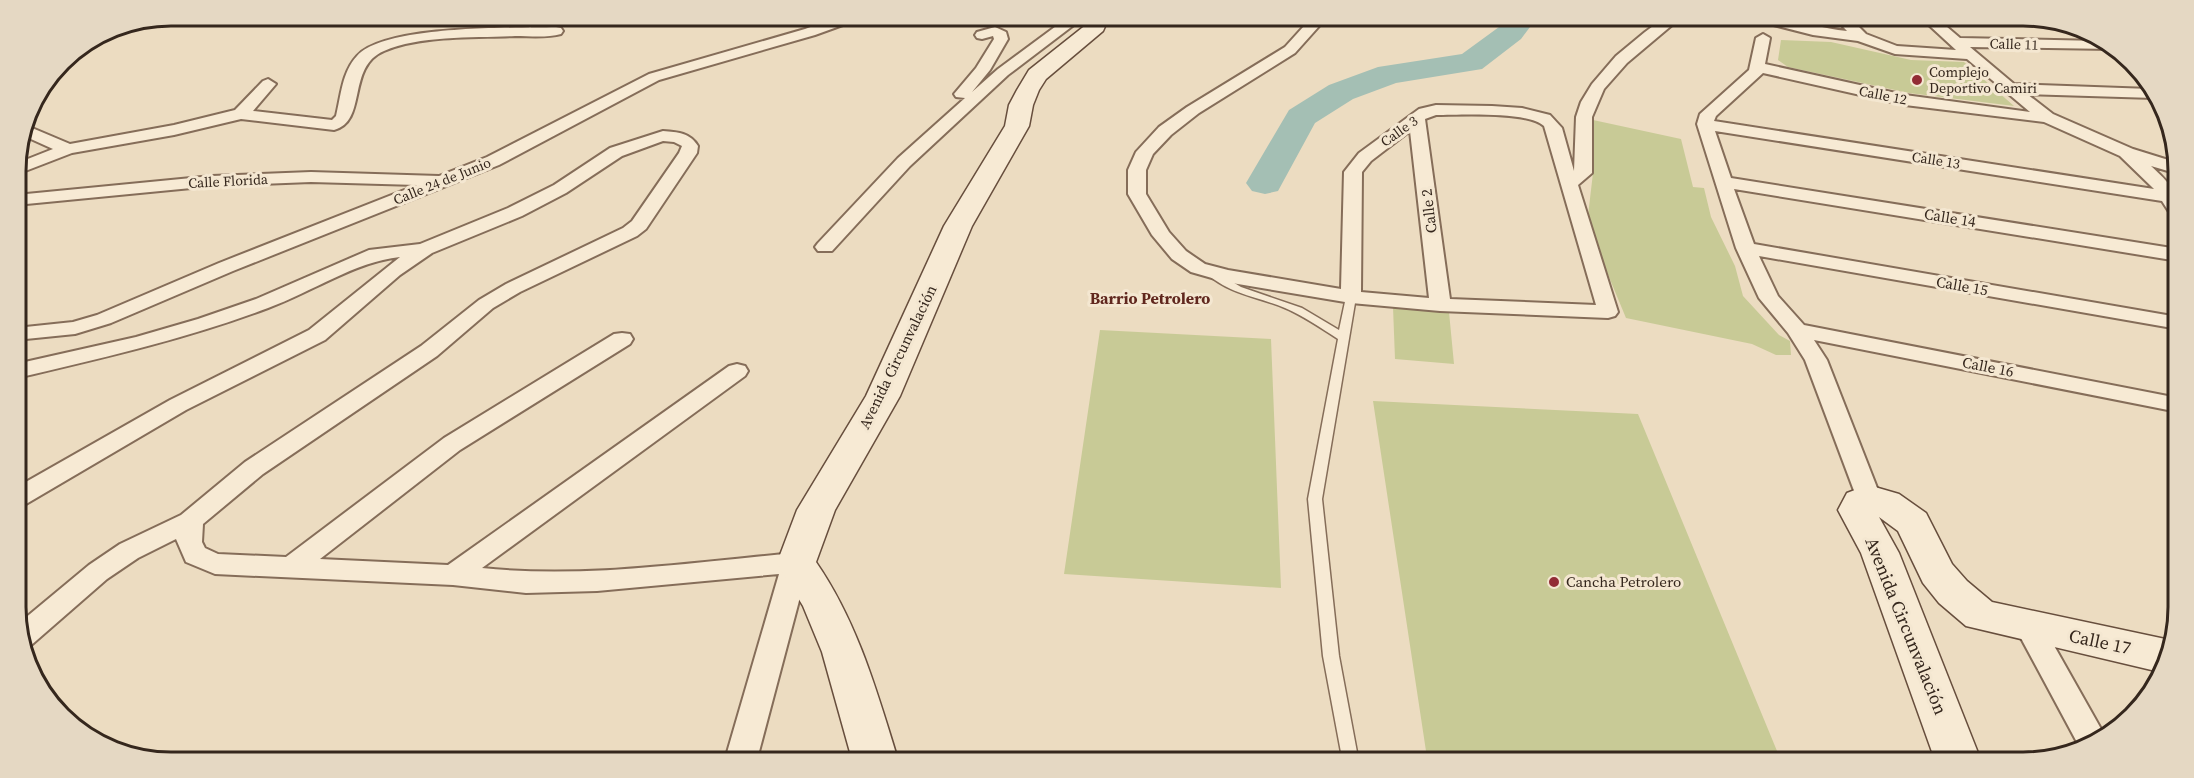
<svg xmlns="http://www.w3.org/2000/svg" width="2194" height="778" font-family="'Source Serif 4',serif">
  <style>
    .green { fill: #c8ca96 }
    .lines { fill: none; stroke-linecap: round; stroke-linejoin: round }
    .river { fill: #a4bfb4; fill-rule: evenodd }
    .lane-casing { stroke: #856d59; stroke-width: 3 }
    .street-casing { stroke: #856d59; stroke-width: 4 }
    .secondary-casing { stroke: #674e3d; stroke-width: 3 }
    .lane { fill: #f7ead4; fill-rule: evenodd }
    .street { fill: #f7ead4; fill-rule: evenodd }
    .secondary { fill: #f7ead4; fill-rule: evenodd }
    .poi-dot { fill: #922c35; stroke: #f4e7d1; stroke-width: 2 }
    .labels { text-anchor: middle; stroke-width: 6; stroke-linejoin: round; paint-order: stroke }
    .far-street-label { font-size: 14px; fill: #35271d; stroke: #f4e7d1 }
    .far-poi-label { font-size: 14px; fill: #35271d; stroke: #f4e7d1; text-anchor: start }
    .street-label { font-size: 15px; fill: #35271d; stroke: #f4e7d1 }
    .poi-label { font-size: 15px; fill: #35271d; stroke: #f4e7d1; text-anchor: start }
    .neighbourhood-label { font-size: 16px; font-weight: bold; fill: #60271e; stroke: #f4e7d1 }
    .near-street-label { font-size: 18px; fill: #35271d; stroke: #f4e7d1 }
    .rim { fill: none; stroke: #35271d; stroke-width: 3 }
  </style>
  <rect width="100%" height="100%" fill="#ecdcc1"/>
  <path class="green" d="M1781,40L1831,42L1911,60L1964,62L2014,106L1909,93L1788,67L1778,60Z
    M1593,120L1681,139L1693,187L1704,188L1711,217L1735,266L1743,296L1779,335L1790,341L1791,355H1776L1752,344L1626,318L1587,224L1593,173Z
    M1393,307L1449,312L1454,364L1395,359Z
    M1100,330L1271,339L1281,588L1064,574Z
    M1373,401L1638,414L1782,763H1604L1426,751Z"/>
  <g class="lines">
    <path class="river" d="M1509,15H1539L1521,39L1482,69L1396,83L1353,99L1315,123L1278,191L1265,194L1252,191L1246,183L1289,110L1329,85L1378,67L1462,54L1499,27Z"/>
    <g class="lane-casing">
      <path id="lane" d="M1211,269L1241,287L1302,308L1339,330L1346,297L1351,294L1356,297L1322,499L1339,656L1359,763H1343L1323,656L1308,499L1338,339C1321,328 1304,316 1285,308C1256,296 1232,295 1207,274L1206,272Z"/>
    </g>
    <g class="street-casing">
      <path id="street" d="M844,15H864L862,18L815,35L659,80L499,165L233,271L111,323L75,334L16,340V328L73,322L97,315L219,263L417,185L311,182L212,186L16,205V195L212,176L311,172L439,176L487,157L649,74L805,29Z
        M1071,15H1087L1008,75L910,166L832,251H818L815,247L818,243L898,158L965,98L956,97L954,94L976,68L994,39L993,36L982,39L977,38L975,35L977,32L995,27L1006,32L1008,39L990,70L972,92L998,69Z
        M1314,15H1329L1295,53L1199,113L1171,135L1153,154L1146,170V194L1169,232L1186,251L1205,264L1228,270L1341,289L1344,172L1359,153L1419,109L1436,105L1492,106L1522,108L1550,115L1562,128L1574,171L1576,117L1581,102L1592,84L1616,56L1645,32L1668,15H1684L1627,63L1604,89L1592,117V173L1578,185L1618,312L1615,316L1608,318L1440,311L1351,303L1226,282L1191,272L1172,259L1152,235L1128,194V170L1136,152L1159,127L1187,107L1285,47ZM1436,115C1459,115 1528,111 1544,126L1596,305L1450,299L1425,119ZM1410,131L1429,298L1361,292L1362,172L1371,161Z
        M1744,15C1779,15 1812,27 1847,31L1832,15H1847L1866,34L1897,46L1956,50L1918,15H1933L1960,38L2100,41L2112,49L1970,47L2014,84L2150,89L2154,98L2027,94L2053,114L2133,149L2178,163V174L2151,166C2169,183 2178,190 2178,216L2171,215L2162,201L1715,131L1731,178L2178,249V261L1734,189L1754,244L2178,317V329L1759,256L1778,296L1804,325L2178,398V412L1814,340L1827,360L1881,498L1877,504L1868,507L1859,504L1805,360L1788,333L1759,298L1736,248L1697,124L1700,114L1749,70L1756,38L1763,34L1770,38L1765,64L1905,95L2030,112L1967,59L1895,54L1858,41L1813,35L1746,18ZM1763,73L1905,105L2044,122L2120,156L2154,189L1714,121L1716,116Z
        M556,27L561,28L563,31L561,34C547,38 530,36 515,36C476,38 420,35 384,51C346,67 368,121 334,130L241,119L174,135L72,153L15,175V164L53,149L22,135L25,125L70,144L174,125L235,110L263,81L268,79L276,84L253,111L332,120L336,116C341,96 342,72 357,56C385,25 513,28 556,27Z
        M663,131C678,132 690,133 698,146L697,153L646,229L637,236L520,292L493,308L437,356L263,474L203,524L202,542L205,548L218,554L286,557L444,438L614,334L622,333L630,334L633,339L630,344L460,450L320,559L448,565L729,366L737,364L745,366L748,371L745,376L482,568C586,579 692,562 796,553L805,556L809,563L756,763H724L779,574L597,591L526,593L453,585L215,574L186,562L176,539L138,558L107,579L29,647L24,649L18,637V624L89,565L120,544L181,515L245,462L421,346L479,300L506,284L623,228L632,221L679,153L682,146L674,142L663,141L622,156L566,193L522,216L432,253L400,275L325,340L186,410L26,504L17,507V487L170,400L309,330L400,257C354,262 312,292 268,308C186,339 102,358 17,378L16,364L136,337L198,319L256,299L369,250L420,244L508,208L554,185L610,148Z
        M2029,616L2039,619L2105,736L2079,746L2015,627L2019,619Z"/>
    </g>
    <g class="secondary-casing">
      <path id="secondary" d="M1090,15H1110L1103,31L1046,79L1039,90L1033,105L1029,126L972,226L900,396L835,510L816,562C858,623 877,692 899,763H853L822,652L803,606L777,563L797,510L866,396L944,226L1005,126L1009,105L1017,90L1029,70L1087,24Z
        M1868,485L1899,494L1926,513L1952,564L1967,581L1992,602L2170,640L2173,641L2171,657L2160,672L1966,626L1939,603L1923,583L1898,531L1879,517L1899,553L1982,763H1936L1861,553L1838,510L1847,493Z"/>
    </g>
    <use href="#lane" class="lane"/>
    <use href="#street" class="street"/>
    <use href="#secondary" class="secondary"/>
  </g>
  <g class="poi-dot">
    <circle cx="1917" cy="80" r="6"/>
    <circle cx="1554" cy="582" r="6"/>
  </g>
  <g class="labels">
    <g class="far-street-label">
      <text transform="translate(2014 44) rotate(2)" y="5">Calle 11</text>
      <text transform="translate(1883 95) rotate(11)" y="5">Calle 12</text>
      <text transform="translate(1399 131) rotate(-36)" y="5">Calle 3</text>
      <text transform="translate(1936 160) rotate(9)" y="5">Calle 13</text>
      <text transform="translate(228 181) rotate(-3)" y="5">Calle Florida</text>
      <text transform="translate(442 181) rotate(-22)" y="5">Calle 24 de Junio</text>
    </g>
    <g class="far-poi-label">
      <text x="1929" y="77">Complejo<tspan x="1929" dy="16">Deportivo Camiri</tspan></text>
    </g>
    <g class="street-label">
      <text transform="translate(1429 211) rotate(-97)" y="5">Calle 2</text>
      <text transform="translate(1950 218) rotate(9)" y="5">Calle 14</text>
      <text transform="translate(1962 286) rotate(10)" y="5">Calle 15</text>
      <text transform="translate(898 357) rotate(-64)" y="5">Avenida Circunvalación</text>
      <text transform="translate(1988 367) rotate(11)" y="5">Calle 16</text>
    </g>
    <g class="poi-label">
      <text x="1566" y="587">Cancha Petrolero</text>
    </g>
    <g class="neighbourhood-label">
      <text x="1150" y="304">Barrio Petrolero</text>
    </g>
    <g class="near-street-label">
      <text transform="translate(1906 626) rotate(68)" y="6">Avenida Circunvalación</text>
      <text transform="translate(2100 642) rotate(12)" y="6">Calle 17</text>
    </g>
  </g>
  <path d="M0 0H2194V778H0ZM171 26H2023A145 145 0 0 1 2168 171V607A145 145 0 0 1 2023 752H171A145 145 0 0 1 26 607V171A145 145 0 0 1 171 26Z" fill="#e5d8c3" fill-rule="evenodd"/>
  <path class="rim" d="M171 26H2023A145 145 0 0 1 2168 171V607A145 145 0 0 1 2023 752H171A145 145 0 0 1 26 607V171A145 145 0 0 1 171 26Z"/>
</svg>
